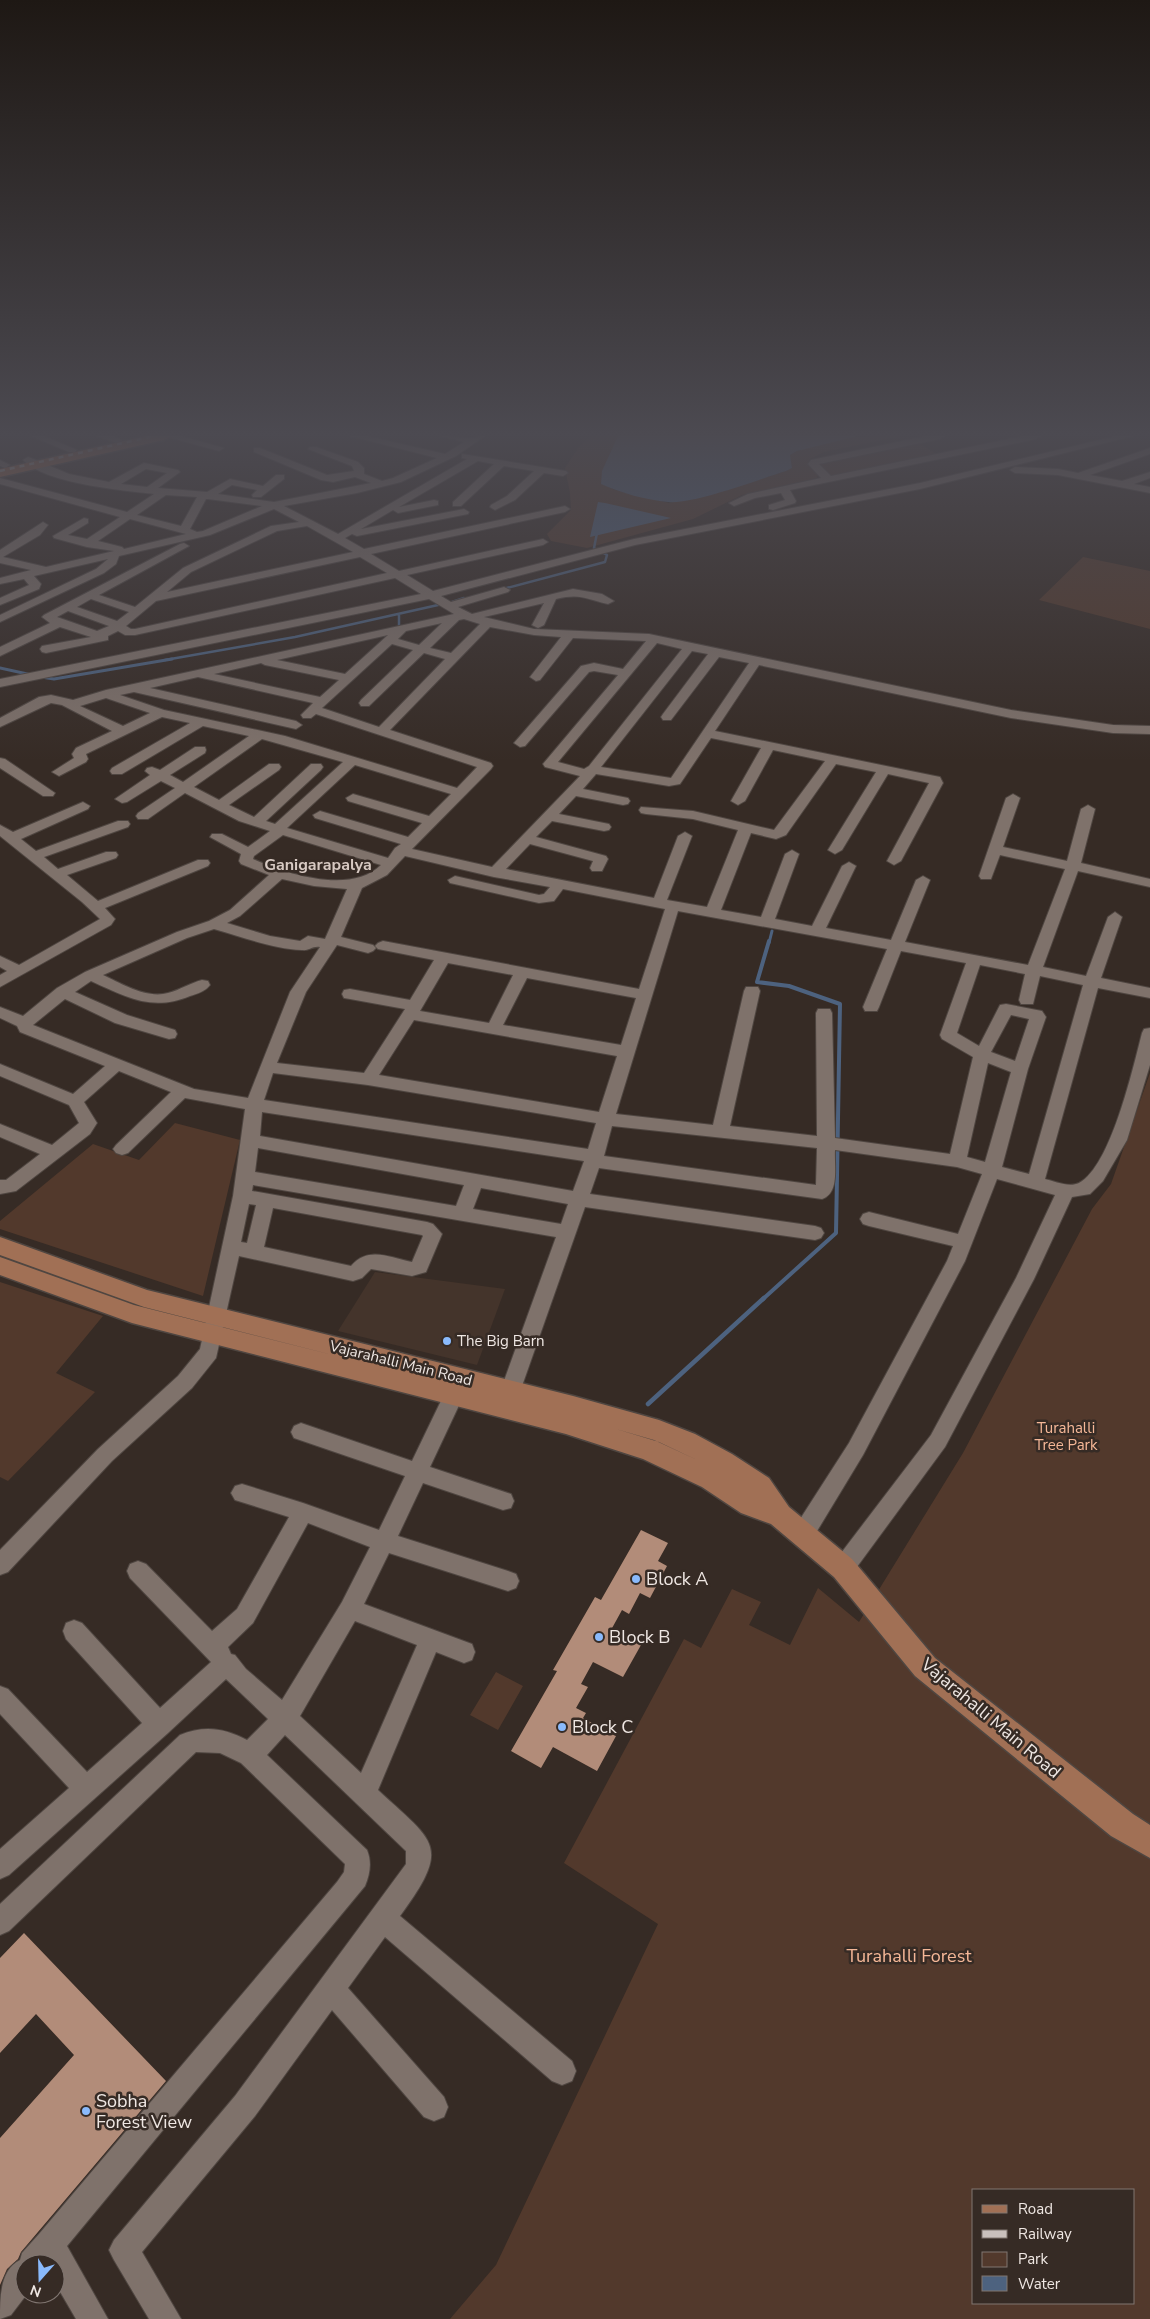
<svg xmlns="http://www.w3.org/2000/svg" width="1150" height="2319" font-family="'Nunito Sans',sans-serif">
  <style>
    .built { fill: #44342b }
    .green { fill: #52392c; fill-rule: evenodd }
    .water { fill: #4d627f }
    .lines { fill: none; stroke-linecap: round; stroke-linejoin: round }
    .stream-far3 { stroke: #4d627f; stroke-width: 2.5 }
    .stream-far2 { stroke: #4d627f; stroke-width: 3 }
    .stream-far1 { stroke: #4d627f; stroke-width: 4 }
    .stream { stroke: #4d627f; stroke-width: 4.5 }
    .building { fill: #b28c79 }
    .minor-casing { stroke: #4f4641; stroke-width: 2 }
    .major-casing { stroke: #4f4641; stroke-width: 3 }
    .highway-casing { stroke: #4f4641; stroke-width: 3 }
    .minor { fill: #7f726b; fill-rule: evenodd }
    .major { fill: #a17055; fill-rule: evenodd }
    .highway { fill: #b76e47; fill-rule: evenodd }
    .rail { stroke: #c9c0bc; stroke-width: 2.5; stroke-dasharray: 5 5; stroke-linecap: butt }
    .poi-dot { fill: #8abafc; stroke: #362b25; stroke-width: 2 }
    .labels { text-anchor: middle; stroke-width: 5; stroke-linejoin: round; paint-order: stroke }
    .poi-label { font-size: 15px; fill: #efe7e3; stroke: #362b25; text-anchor: start }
    .street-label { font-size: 15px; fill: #efe7e3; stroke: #362b25 }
    .park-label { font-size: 15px; fill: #f5b797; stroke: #362b25 }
    .neighbourhood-label { font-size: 16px; font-weight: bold; fill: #d8cac3; stroke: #362b25 }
    .near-poi-label { font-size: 18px; fill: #efe7e3; stroke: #362b25; text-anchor: start }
    .near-street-label { font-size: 18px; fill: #efe7e3; stroke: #362b25 }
    .near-park-label { font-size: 18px; fill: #f5b797; stroke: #362b25 }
  </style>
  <rect width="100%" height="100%" fill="#362b25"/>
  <path class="built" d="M375,1272L505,1289L477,1365L338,1331Z"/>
  <path class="green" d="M591,436H618V440L610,452L602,484L615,490L669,503L738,486L786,471L792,468L790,455C823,437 865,436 901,436L824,452L810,459L809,463L818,475L817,478L742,495L693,519L587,548L551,541L547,534L571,510L570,493L565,468L578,448Z
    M917,442L938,455L831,477L818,462Z
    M1083,557L1150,571V629L1039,600Z
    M1150,1073V2319H450L496,2265L658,1924L564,1863L684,1639L701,1648L732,1589L761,1602L749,1625L790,1645L818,1588L859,1622L963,1453L1092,1209L1111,1184ZM974,2190H1134V2303H974Z
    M175,1123L240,1140L203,1296L0,1229V1221L93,1144L139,1160Z
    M0,1282L103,1316L56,1373L95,1392L8,1481L0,1477Z
    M496,1672L523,1686L498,1730L470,1715Z"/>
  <path class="water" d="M618,436H858L797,451L790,455L792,468L786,471C760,479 692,505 668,502C646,500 621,493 601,484L602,471Z
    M598,502L605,503L671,518L590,537Z"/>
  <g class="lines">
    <path class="stream-far3" d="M503,589L605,562L607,555L594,548L597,533
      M452,602L464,598
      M399,615V625
      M165,660L295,637L438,605"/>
    <path class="stream-far2" d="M0,668L32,675
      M41,677L54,679L172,659
      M769,943L772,931"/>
    <path class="stream-far1" d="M763,1299L836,1233L840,1004L789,986L757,982L769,941"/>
    <path class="stream" d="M648,1404L764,1298"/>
  </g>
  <path class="building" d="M641,1530L668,1543L658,1561L667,1566L650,1598L640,1593L629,1614L622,1610L611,1630L641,1645L623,1677L593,1662L581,1684L588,1687L576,1708L586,1713L583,1718L616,1736L597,1771L553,1747L541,1768L511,1751L557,1671L553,1670L595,1597L601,1600Z
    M24,1933L166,2081L21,2252L18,2259L7,2269L0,2285V2138L74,2055L36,2014L0,2053V1958Z"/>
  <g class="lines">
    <g class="minor-casing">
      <path id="minor" d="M31,436H44L77,450L75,452H69Z
        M97,436H113L122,440L117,443Z
        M164,436H181L224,448L219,451Z
        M350,436H367L445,454L464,442L441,436L471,438L485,436L456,456L401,482L357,493L284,506L338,534L467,459L462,458V454L566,471L568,473L563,476L544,473L515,500L495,510L490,507L491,505L507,496L534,471L504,466L461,506H453V502L494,464L478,461L399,507L434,500L438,501V505L398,513L393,510L361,529L464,509L469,512L468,514L357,536L352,534L345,538L364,549L565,506L570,509L565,512L371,554L399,571L543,539L548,542L543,545L407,575L433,591L634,539L920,483L1116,436H1133L920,489L635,545L441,596L451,602L504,587L510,590L508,592L458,607L472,614L573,589L602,594L614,601L608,604C585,599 581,593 556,599L544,625L538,628L532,625L544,603L484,617L534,629L649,634L1011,710L1113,725L1150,726V734L1113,733L1011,718L759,665L715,731L935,776L940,777L943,783L901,861L894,865L887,861L929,783L888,774L842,850L835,854L828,850L876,772L836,764L786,835L776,839L751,833L721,910L761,917L785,854L792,850L799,854L775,919L812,926L842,866L849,862L856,866L826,928L891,940L916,880L923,876L930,880L905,942L1028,965L1065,869L1000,855L991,879H981L979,876L1006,798L1013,794L1020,798L1003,847L1067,861L1081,809L1088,805L1095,809L1081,863L1150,879V887L1078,871L1043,967L1086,976L1108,917L1115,912L1122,917L1101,978L1150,988V998L1098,988L1045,1179C1054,1181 1069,1188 1079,1183C1111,1166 1133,1068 1142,1033L1144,1029L1150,1028V1065L1127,1140L1103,1181L1090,1194L1072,1197L1034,1279L945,1447L851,1575L843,1578L835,1575L832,1568L835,1561L931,1435L1016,1278L1055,1195L997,1179L965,1261L863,1455L811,1541L803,1544L795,1541L792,1534L795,1527L849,1443L947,1261L953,1246L869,1226L863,1224L860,1219L863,1214L869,1212L958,1234L982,1174L957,1167L835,1150C834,1166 840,1193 822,1199L599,1168L590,1194L815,1226L821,1228L824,1233L821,1238L815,1240L585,1207L516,1403L513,1409L506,1411L499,1409L496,1403L556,1237L253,1185L252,1191L427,1222L433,1224L442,1234L426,1272L412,1276L371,1269L362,1278L353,1281L239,1256L216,1358L192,1388L112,1461L8,1572L0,1575V1550L98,1449L178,1376L200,1349L233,1196L245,1109L185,1098L128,1153L122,1155L116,1153L113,1149L116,1145L171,1092L119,1071L84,1102L97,1123L90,1134L16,1191L0,1194V1180H6L40,1154L0,1137V1124L52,1145L79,1123L69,1105L0,1076V1064L73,1094L105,1066L20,1032L17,1026L0,1018V1007L23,1016L57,988L85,972L177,932L209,921L230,910L269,875L241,864L239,861L241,854L210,837L212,834H222L248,847L270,831L239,821L185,793L148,819H138L136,816L138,813L175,788L161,781L127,802L122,803L115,799L150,775L145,771L147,768L152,767L160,770L195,747H205L206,750L205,753L170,775L183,782L249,736L203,726L122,774H112L110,771L112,768L190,723L162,717L86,754L88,759L86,762L59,776L52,772L74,758L72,754L76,748L112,731L62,705L51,703L0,727V718L39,697L51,695L73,700L106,690L454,614L429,599L0,687V679L421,594L395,578L135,635H125L118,631L108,636V640L46,653L42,652L40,649L42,646L91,637L60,627L0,656V647L50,623L42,617L44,615L180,544L184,543L189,546L99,595L135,607L183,568L271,526L299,522L274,509L210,535L119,556L116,564L104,573L0,622V615L96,569L108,559L34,576L41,584L39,589L0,605V598L29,585L24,579L0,584V578L31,570L0,563V550L43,522L48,525L40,535L3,557L46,567L114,551L87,547L54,538L53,536L84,518L88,519V523L68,535L87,539L120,517L0,484V478L127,512L154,494C122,490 46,484 23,460L28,457L31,458L69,474L109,482L144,463L178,470L180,472L158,488L207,492L230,479L263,486L276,475H284V479L261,497H253L252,495L257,490L232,485L218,494L274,502L371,483L355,477L333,482L321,480L254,452V448H260L327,475L354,471L352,466L308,449L310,447H316L358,462L364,468V474L382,481L393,478L437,458ZM146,469L167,473L147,487L121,484ZM166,495L197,497L181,526L137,515ZM206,499H208L262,506L203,531L197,532L190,529ZM130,519L186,534L124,549L122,547L98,541ZM307,526L353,552L167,592L191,572L277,531ZM360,557L387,573L135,629H131L126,626L156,601ZM91,599L129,612L117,621L77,607ZM68,611L109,626L97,631L57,617ZM464,619L480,624L451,653L430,648L459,620ZM442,623L419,645L398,639L406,631ZM490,627L534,635L561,637L530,677L536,681L540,680L573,638L646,641L623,669L594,663L581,666L514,743L520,747L525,746L589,672L594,671L618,675L543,764L545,767L580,776L492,867L412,849L491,769L493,766L491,763L390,730ZM388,635L345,674L277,660ZM657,643L682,649L589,766L584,769L558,762ZM392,644L413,650L361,700L359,703L361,706H369L424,653L445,659L379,727L322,708ZM692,651L708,654L663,714L661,717L663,720H671L719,657L749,663L671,778L601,767ZM261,663L265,665L339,680L320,697L214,674ZM198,677L313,703L301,715L303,718H311L316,714L477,767L457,788L285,736L164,710L120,695L134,692L296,729L302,725L296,721L150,688ZM106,698L150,713L123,726L80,706ZM711,738L761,748L731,801L738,805L745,801L773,750L825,761L774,830L693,811L641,807L639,810L641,813L646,814L693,819L738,830L707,907L667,900L692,836L685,832L678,836L654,898L506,869L530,844L593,861L590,868L592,871H602L608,859L606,856L536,837L552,821L604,831L609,830L611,827L609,824L559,814L576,796L623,805L628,804L630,801L628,798L583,789L596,774L669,786L680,784ZM262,739L343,762L275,824L266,821L321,770L323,767L321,764H311L254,817L229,805L279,770L281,767L279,764H269L219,800L194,787ZM355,765L451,794L429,816L353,794L346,798L348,801L422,823L408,837L320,811L313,815L315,818L401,844L395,848L388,858L287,828ZM283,835L381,865C351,895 286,874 253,859L254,856ZM405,856L494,877L550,887L544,894L539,895L455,876L448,880L450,883L539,903L554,901L563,889L665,909L639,989L383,941L378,943L375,946L378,949L434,960L410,1000L350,989L344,990L342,994L344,998L350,999L405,1009L364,1073L277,1063L306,992L337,945L368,953L373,951L376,948L373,945L341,937L362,888L387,875ZM282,879L314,886L347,889L325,939L308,936L300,941L270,936L227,923L240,916ZM678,911L887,949L863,1007L865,1011H877L879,1007L901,951L966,963L940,1035L942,1039L973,1057L950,1154L835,1138L832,1013L830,1009H818L816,1013L817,1136L730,1126L760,991L758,987H746L744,991L713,1125L616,1114ZM214,929C243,937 273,949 302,950C310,951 311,946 320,947L290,992L248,1098L194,1089L33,1025L65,999L115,1023L169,1039L175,1038L177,1034L175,1030L127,1015L75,992L91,981C126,997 152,1012 190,996C197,994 206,991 210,985L208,981L202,980C190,983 180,990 168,993C147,999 122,984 103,975L187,938ZM448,963L513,975L489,1023L420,1011ZM980,965L1025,974L1019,1000L1021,1004H1033L1040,976L1083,985L1029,1174L1002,1167L1028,1069L1046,1017L1042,1011L1006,1004L1000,1005L979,1046L957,1033ZM527,978L636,998L621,1045L503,1025ZM1011,1015L1029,1019L1015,1061L991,1052ZM414,1020L617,1056L599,1112L379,1075ZM988,1063L1011,1072L985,1162L967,1157ZM273,1073L368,1085L596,1123L588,1149L264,1100ZM262,1112L584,1161L573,1191L260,1136ZM612,1126L817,1148L816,1185L604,1156ZM258,1148L464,1185L456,1206L255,1172ZM481,1188L568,1204L561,1224L473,1209ZM249,1204L256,1205L247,1243L241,1242ZM273,1208L422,1235L423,1236L412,1262C389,1257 368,1246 351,1266L264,1247Z
        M926,436H945L940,439L819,464L831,476L1023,436H1041L1036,439L790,490L796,501L795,503L773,510L769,509V505L785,500L781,493L755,498L734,506L729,503L748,494L821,478L808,464L811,460Z
        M1150,448V454L1090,475L1122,481L1150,472V478L1134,484L1150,487V493L1058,475L1015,473L1010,470L1015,467L1058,469L1078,473Z
        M0,460L10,465L5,468L0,466Z
        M0,758L5,759L55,793L53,796H43L0,768Z
        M83,802L90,806L88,809L21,839L36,851L118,821H128L130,824L128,827L44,857L58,869L106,852H116L118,855L116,858L67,875L98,901L198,860H208L210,863L208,866L105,908L115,919L111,925L0,987V975L7,971L0,967V956L19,965L100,919L82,902L0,836V825L13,832Z
        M459,1376L466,1378L469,1384L430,1467L511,1494L514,1501L511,1508L503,1510L423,1483L398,1536L508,1571L516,1574L519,1581L516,1588L508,1591L389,1553L364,1604L472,1644L475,1652L472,1660L464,1663L436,1652L378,1790C435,1843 452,1845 400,1916L572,2061L576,2071L572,2081L562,2085L552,2081L385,1937L348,1988L444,2097L448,2107L444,2117L434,2121L424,2117L332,2010L255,2116L142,2252L181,2319H149L114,2260L109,2250L114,2240L235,2096L406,1864V1851L285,1735L267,1755L367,1850C372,1862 370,1874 365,1886L67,2246L108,2319H76L55,2283V2264H25V2294H27L11,2315L0,2319C0,2297 0,2270 20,2260L22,2253L39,2234L337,1882L344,1872L345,1864L241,1763L220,1753L196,1752L9,1931L0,1935V1904L180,1735C204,1725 224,1728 247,1740L268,1719L226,1679L168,1733L9,1875L0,1879V1849L69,1788L0,1714V1686L8,1689L87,1772L142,1723L66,1639L63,1631L66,1623L74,1620L82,1623L160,1708L211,1662L130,1578L127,1571L130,1564L138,1561L146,1564L212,1631L237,1609L289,1517L235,1500L231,1493L235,1486L242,1484L303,1503L379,1530L405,1476L294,1438L291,1432L294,1426L301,1423L412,1461L452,1378ZM308,1523L370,1547L342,1602L282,1700L246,1669L235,1655L231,1654L228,1647L253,1623ZM355,1621L417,1645L361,1773L300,1716Z"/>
    </g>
    <g class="major-casing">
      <path id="major" d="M0,1237L147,1290L573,1396L659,1420L695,1434L732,1454L769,1478L789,1507L852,1559L935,1658L1133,1814L1150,1825V1858L1111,1836L915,1676L834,1577L771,1524L741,1513L702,1487L643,1459L566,1434L132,1323L0,1275V1257L134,1305L337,1356L144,1307L0,1255ZM616,1429L654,1440L697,1460L659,1442Z"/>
    </g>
    <g class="highway-casing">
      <path id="highway" d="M146,436H171L164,440L0,477V469Z"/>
    </g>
    <use href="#minor" class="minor"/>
    <use href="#major" class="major"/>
    <use href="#highway" class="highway"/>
    <path class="rail" d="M0,471L154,436"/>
  </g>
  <linearGradient id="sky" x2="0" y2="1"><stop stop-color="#1e1814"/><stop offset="0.57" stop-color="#4c4a51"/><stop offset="1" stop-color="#4c4a51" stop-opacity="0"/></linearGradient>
  <rect width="1150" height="761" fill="url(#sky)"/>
  <g class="poi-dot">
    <circle cx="447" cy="1341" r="5"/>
    <circle cx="636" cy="1579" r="5"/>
    <circle cx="599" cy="1637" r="5"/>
    <circle cx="562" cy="1727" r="5"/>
    <circle cx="86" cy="2111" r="5"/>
  </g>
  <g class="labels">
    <g class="poi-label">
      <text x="457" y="1346">The Big Barn</text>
    </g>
    <g class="street-label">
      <text transform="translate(401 1363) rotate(14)" y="5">Vajarahalli Main Road</text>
    </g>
    <g class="park-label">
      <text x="1066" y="1433">Turahalli<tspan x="1066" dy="17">Tree Park</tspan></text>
    </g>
    <g class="neighbourhood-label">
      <text x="318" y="870">Ganigarapalya</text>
    </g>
    <g class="near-poi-label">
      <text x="646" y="1585">Block A</text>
      <text x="609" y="1643">Block B</text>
      <text x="572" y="1733">Block C</text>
      <text x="96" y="2107">Sobha<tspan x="96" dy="21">Forest View</tspan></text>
    </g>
    <g class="near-street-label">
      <text transform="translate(991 1718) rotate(40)" y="6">Vajarahalli Main Road</text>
    </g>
    <g class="near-park-label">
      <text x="909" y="1962">Turahalli Forest</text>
    </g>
  </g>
  <rect x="972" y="2189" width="162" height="115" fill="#362b25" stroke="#807671"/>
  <rect x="982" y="2205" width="25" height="8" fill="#a17055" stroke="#807671"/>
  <text x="1018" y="2214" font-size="15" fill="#efe7e3">Road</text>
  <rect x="982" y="2230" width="25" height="8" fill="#c9c0bc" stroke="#807671"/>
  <text x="1018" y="2239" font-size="15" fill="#efe7e3">Railway</text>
  <rect x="982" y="2252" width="25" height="15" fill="#52392c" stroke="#807671"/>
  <text x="1018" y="2264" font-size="15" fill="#efe7e3">Park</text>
  <rect x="982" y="2276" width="25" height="15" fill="#4d627f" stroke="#807671"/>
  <text x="1018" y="2289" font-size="15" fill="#efe7e3">Water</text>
  <g transform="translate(40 2279) rotate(200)"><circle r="24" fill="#362b25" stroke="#807671"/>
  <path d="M0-4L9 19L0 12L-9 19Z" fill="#8abafc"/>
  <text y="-8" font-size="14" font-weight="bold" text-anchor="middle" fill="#efe7e3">N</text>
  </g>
</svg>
